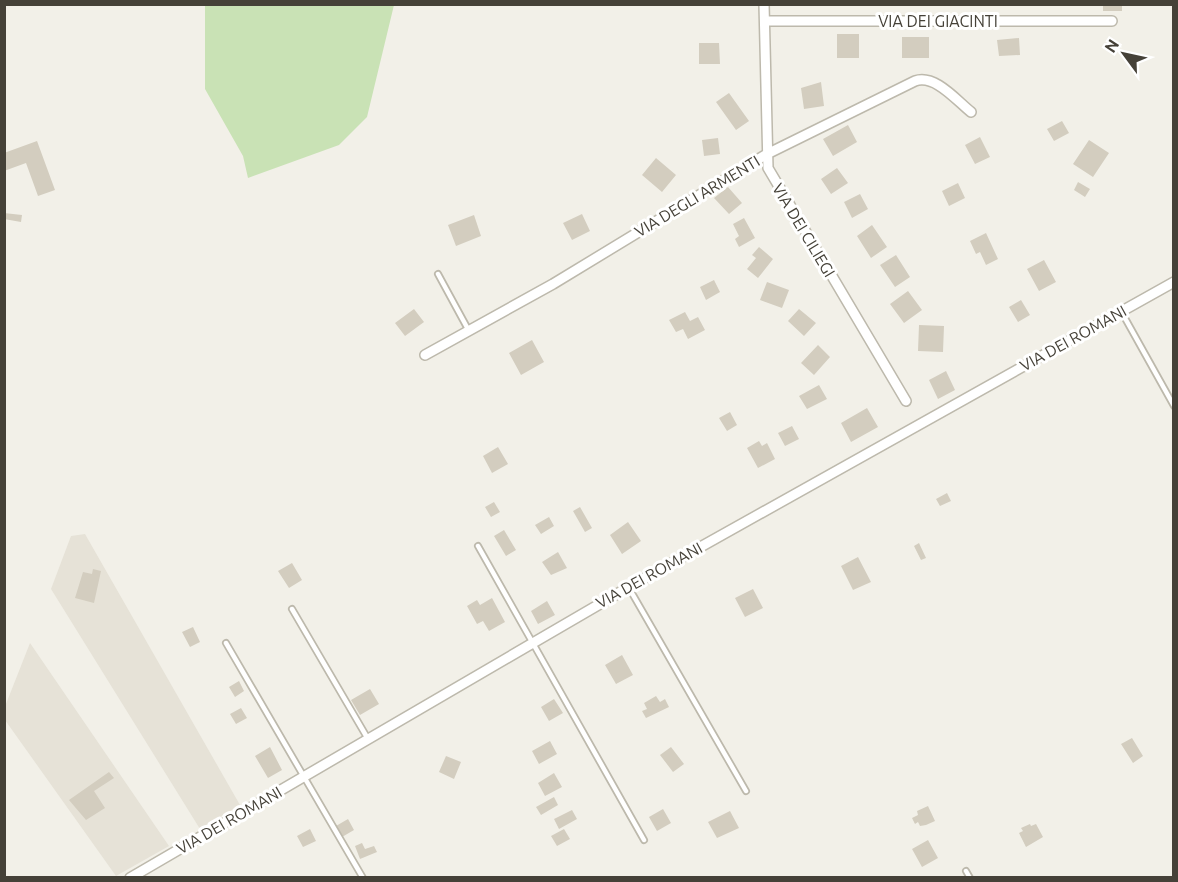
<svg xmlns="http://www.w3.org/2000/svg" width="1178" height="882" font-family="Ubuntu,sans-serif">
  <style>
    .residential { fill: #e6e2d7 }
    .green { fill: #c9e2b5 }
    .building { fill: #d3cdbf }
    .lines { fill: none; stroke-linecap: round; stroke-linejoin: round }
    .lane-casing { stroke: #bdb9ac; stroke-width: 8 }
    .street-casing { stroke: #bdb9ac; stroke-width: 12 }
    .lane { stroke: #fff; stroke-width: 4.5 }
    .street { stroke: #fff; stroke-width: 9 }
    .labels { text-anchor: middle; stroke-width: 6; stroke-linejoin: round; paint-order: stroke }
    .street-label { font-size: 16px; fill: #454138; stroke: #fff }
  </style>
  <rect width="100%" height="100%" fill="#f2f0e8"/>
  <path class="residential" d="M85,534L240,805L200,829L51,589L71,536Z
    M30,643L169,846L116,876L5,720L4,709Z"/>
  <path class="green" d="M205,5H394L367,117L339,145L248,178L243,156L205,89Z"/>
  <path class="building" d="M1103,4H1122V11H1103Z
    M837,34H859V58H837Z
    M902,37H929V58H902Z
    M1019,38L1020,55L999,56L997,40Z
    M699,43H719L720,64H699Z
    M821,82L824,106L804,109L801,88Z
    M729,93L749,121L736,130L716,102Z
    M1062,121L1069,133L1054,141L1047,129Z
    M848,125L857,142L833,156L823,139Z
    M980,137L990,157L975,164L965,145Z
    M718,138L720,154L704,156L702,140Z
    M1089,140L1109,153L1093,177L1073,164Z
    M37,141L55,190L38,196L26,163L4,171V153Z
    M656,158L676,175L662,192L642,175Z
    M837,168L848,183L831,194L821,179Z
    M1078,182L1090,189L1085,197L1074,190Z
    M958,183L965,198L949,206L942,191Z
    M728,187L742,203L729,214L714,198Z
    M860,194L868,209L852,218L844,202Z
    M4,213L22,215L21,222L4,219Z
    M582,214L590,231L572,240L563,223Z
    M474,215L481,236L456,246L448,225Z
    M744,218L755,238L739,247L735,239L739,236L733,224Z
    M872,225L887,247L871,258L857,236Z
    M986,233L998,259L986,265L980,252L976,254L970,241Z
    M759,247L773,259L758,278L747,269L756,258L752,255Z
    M896,255L910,277L895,287L880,265Z
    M1044,260L1056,282L1039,291L1027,269Z
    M714,280L720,292L706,300L700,287Z
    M767,282L789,290L782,308L760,300Z
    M908,291L922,310L904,323L890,304Z
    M1021,300L1030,315L1018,322L1009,307Z
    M414,309L424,322L405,336L395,323Z
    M799,309L816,323L804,336L788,321Z
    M685,312L690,321L698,317L705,330L688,339L683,329L676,332L669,320Z
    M919,325L944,326L943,352L918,351Z
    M532,340L544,362L521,375L509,353Z
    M818,345L830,357L814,375L801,363Z
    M946,371L955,390L938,399L929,380Z
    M819,385L827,399L807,409L799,396Z
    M867,408L878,427L851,442L841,423Z
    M730,412L737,425L727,431L719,418Z
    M792,426L799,439L785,446L778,433Z
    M759,441L762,446L767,443L775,459L758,468L747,448Z
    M498,447L508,464L492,473L483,456Z
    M947,493L951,501L940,506L936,499Z
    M494,502L500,512L491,517L485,507Z
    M580,507L592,528L585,532L573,511Z
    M549,517L554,526L541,534L535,525Z
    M628,522L641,541L622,554L610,535Z
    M504,530L516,550L506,556L494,536Z
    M919,543L926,558L921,560L914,546Z
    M558,552L567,568L551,575L542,562Z
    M858,557L871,582L853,590L841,566Z
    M292,563L302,580L289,588L278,571Z
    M93,569L101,571L94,603L75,598L83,572L92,574Z
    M753,589L763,608L745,617L735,598Z
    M492,598L505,622L489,631L483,621L477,624L467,606L477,600L480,605Z
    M547,601L555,615L538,624L531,611Z
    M193,627L200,642L190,647L182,632Z
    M622,655L633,675L616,684L605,665Z
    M239,681L244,691L235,697L229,687Z
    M370,689L379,704L360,715L351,700Z
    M656,696L660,702L665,699L669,707L646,718L642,711L647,709L644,703Z
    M554,699L563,713L549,721L541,707Z
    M241,708L247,718L236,724L230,714Z
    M1132,738L1143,756L1133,763L1121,744Z
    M550,741L557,754L539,764L532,751Z
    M270,747L282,770L268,778L255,756Z
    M671,747L684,764L673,772L660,755Z
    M446,756L461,762L454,779L439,772Z
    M109,772L114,778L94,791L105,808L86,820L69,800Z
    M554,773L562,787L545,796L538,783Z
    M554,797L558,805L541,815L536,807Z
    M928,806L935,821L926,825L920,826L918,822L915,824L912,818L918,815L917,811Z
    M663,809L671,823L657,831L649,817Z
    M572,810L577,819L559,829L554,819Z
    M730,811L739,828L717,838L708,822Z
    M348,819L354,830L342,837L336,826Z
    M1030,824L1031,826L1036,824L1043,837L1026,847L1019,833L1023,831L1021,828Z
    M310,829L316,841L303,847L297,836Z
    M564,829L570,839L557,846L551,836Z
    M928,840L938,858L922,867L912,849Z
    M362,843L365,849L374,846L377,852L360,859L355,846Z"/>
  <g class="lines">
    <g class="lane-casing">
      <path id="lane" d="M438,274L469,331
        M1121,311L1174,406
        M478,546L644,840
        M629,588L746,791
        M292,609L368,739
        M226,643L363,878
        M966,871L970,878"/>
    </g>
    <g class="street-casing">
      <path id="street" d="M764,4L768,168L906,401
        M765,21H1112
        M425,355L553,284L767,154L915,81C935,74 956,100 971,112
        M130,878L629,587L1174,282"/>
    </g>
    <use href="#lane" class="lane"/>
    <use href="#street" class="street"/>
  </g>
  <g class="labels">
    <g class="street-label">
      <text x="938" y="27">VIA DEI GIACINTI</text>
      <text transform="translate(697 196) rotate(-31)" y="6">VIA DEGLI ARMENTI</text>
      <text transform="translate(804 230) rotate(59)" y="6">VIA DEI CILIEGI</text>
      <text transform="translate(1073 338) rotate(-29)" y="6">VIA DEI ROMANI</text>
      <text transform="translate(649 575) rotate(-29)" y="6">VIA DEI ROMANI</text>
      <text transform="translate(229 820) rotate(-30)" y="6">VIA DEI ROMANI</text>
    </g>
  </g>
  <rect width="1178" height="882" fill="none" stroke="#454138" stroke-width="12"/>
  <g transform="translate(1124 54) rotate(303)" stroke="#ffffff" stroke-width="4.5" paint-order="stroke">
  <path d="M0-4.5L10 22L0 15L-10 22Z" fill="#454138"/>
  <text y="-9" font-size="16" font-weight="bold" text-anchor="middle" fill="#454138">N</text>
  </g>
</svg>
